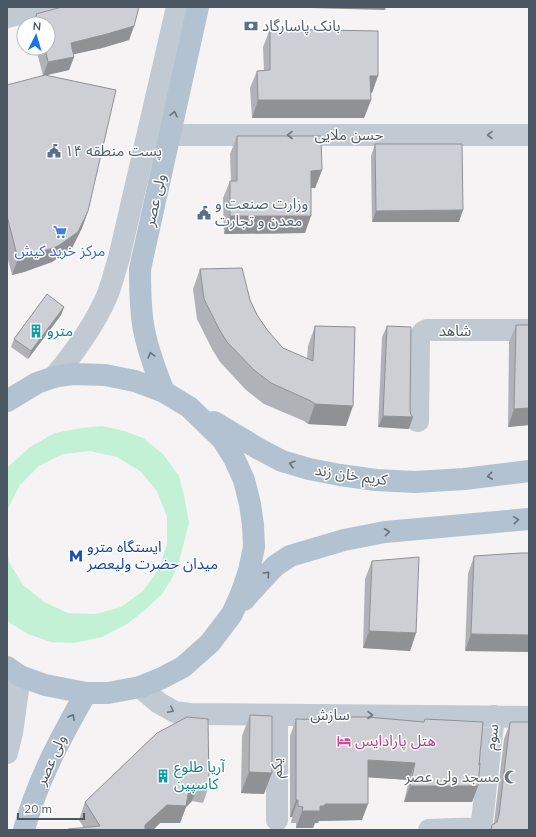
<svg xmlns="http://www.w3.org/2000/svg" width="536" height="837" font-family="Mulish,'Noto Sans Arabic',sans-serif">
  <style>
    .green { fill: #c3f1d5 }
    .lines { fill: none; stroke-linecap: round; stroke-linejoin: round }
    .minor { stroke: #c1cad2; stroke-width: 22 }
    .major { stroke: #b3c2d1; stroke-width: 22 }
    .wall { fill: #b0b2b7 }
    .shaded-wall { fill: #909195 }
    .building { fill: #cdcfd5; stroke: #909195 }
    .oneway { stroke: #64717d }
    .oneway2 { stroke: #6e7983 }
    .labels { text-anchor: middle; stroke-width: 3; stroke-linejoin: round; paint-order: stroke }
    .service-label { font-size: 15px; fill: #4e5e75; stroke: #fff; text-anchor: start }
    .street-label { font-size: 15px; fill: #4a5661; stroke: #fff }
    .shop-label { font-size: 15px; fill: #366cbe; stroke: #fff }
    .culture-label { font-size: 15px; fill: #0d838f; stroke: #fff; text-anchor: start }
    .transit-label { font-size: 15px; fill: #164399; stroke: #fff; text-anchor: start }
    .hotel-label { font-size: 15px; fill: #b23c85; stroke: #fff; text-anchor: start }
    .worship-label { font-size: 15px; fill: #5b616d; stroke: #fff; text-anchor: end }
  </style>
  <rect width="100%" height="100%" fill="#f5f3f3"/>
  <path class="green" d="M102,426L124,431L143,438L163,454L179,476L184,495L189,523L178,565L171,580L162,594L145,610L127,624L102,637L74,643L51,642L28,634L10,623L7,620V549L9,562L23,585L44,602L68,613L96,614L121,607L143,591L159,569L167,544V517L157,491L140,471L117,457L90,451L63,454L39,466L20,485L8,508L7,515V468L30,447L55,433L82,428Z"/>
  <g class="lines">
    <path class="minor" d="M7,17L48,7
      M170,135H529
      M54,377C75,352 94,326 107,296C112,284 115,270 119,258L177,7
      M418,421L419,339L421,335L423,332L427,330H529
      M140,687L159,703L175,712L189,714L529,717
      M277,715V820
      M7,753L12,733L20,676
      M429,830L481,828
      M481,830L494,716"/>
    <path class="major" d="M164,392C156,372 148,351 144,330C140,310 140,289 140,269L198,7
      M7,401L37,383L54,377L73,374L105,375L135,381L164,392L189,407L222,439L234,458L244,480L250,504L253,525L254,547L249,571L241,594L232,614L210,643L183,667L162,678L140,687L108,693H86L45,685L20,676L7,667
      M214,422L259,449L282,461L309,469L340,475L376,480L415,482L464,479L529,471
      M244,600L261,581L275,566L290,556L344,540L385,532L529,519
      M24,830C37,781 61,737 86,693"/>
  </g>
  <path class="wall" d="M60,7H139L134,26L129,40L102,48L74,54V57L69,70L46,75L88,211L82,228L72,248L52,262L24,272L12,275L7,256V85L43,76L36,48H48V24H32L36,14L59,8Z
    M270,29L372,93H370L371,100L364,118H252L250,88L257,71H264L263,47Z
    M237,136L322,170L315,188H311L305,233L224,234L223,198L230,181H231L230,154Z
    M375,144L459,222H372L371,156Z
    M200,269L250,300L257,315L268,331L283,348L307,359L308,346L315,326L346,426L308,424L304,421L264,404L246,390L220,362L212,349L197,319L193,289Z
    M64,307L61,315L28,359L11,347L14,339Z
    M516,325H529V425L508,427L509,342Z
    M387,326L409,429L378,427L382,337Z
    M521,553L465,651L468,574L474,556Z
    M372,561L416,633L410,651L363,648L365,579Z
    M250,715L264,794L241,793L242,736Z
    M330,717H368L424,722L425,719L479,765L478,786L472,802H404L409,780L368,777L362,820L319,821L318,823H315L313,828H296V823H291L292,817H290V736L296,719L329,720Z
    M510,723L529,830H490L492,825L494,823L504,739Z
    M157,733L209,786L203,803L192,801L186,807L180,823H160L153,830H68L84,828L79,820L85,802Z"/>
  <path class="shaded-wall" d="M273,7H386L385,10Z
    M134,26L129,40L102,48L66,56L71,43Z
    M74,57L69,70L43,76L48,62Z
    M370,76H378L372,93L363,94Z
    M258,100H371L364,118H252Z
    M322,170L315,188H305L311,171Z
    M463,210L459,222H372L376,211Z
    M88,211L82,228L72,248L52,262L24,272L12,275L18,259Z
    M230,216H311L305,233L224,234Z
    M64,307L61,315L28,359L31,351Z
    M315,404L353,406L346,426L308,424Z
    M529,408V425L508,427L514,409Z
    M383,416L413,417L409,429L378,427Z
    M369,631L416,633L410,651L363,648Z
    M471,634L529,635V652L465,651Z
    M368,760L415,763L409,780L362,777Z
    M249,772L272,773L264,794L241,793Z
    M198,784L192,801L186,807L180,823H160L153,830H143L145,825L167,805L188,794Z
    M410,786H478L472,802H404Z
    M296,800H298L292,817H290Z
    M325,804H368L362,820L319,821L318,823H315L313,828H296L302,811L320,806Z"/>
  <path class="building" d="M62,7H139L134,26L107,34L71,43L74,57L48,62L45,48H48V24H39L36,14Z
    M270,29L378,31V76H370L371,100H258L257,71L270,70Z
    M45,75L116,90L88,211L78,232L58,246L30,256L18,259L7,216V85Z
    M237,136H321L322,170L311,171V216H230V181H237Z
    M375,144H462L463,210L376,211Z
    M242,268L250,300L257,315L268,331L283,348L313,361L315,326L355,327L353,406L315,404L311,401L271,383L254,370L227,342L219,329L204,299L200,269Z
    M47,294L64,307L31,351L14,339Z
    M516,325H529V408L514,409Z
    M387,326L411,327L410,410L411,415L413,417L383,416Z
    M521,553H529V635L471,634L474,556Z
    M419,557L416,633L369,631L372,561Z
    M250,715L272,716V773L249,772Z
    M187,717L208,719L209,786L198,784L188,794L186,806L167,805L145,825V830H68V829L100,826L85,802L157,733Z
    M330,717H368L424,722L425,719L483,722L479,765L480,763L478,786H410L415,763L368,760V804H325L324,806H320V811H302L303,807L298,806V800H296V719L331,720Z
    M511,722H529V830H491L492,825L497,822L499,815L510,723Z"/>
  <defs><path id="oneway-chevron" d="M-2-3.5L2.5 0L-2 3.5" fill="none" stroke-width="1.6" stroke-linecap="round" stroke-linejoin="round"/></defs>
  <g class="oneway">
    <use href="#oneway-chevron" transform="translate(174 114) rotate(-77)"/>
    <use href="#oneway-chevron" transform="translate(151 355) rotate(-105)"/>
    <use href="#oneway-chevron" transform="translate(292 464) rotate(-164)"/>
    <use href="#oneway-chevron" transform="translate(490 476) rotate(174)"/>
    <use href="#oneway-chevron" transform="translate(516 520) rotate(-5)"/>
    <use href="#oneway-chevron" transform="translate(387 532) rotate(-7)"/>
    <use href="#oneway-chevron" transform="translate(267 574) rotate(-46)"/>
    <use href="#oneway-chevron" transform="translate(72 717) rotate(-60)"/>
  </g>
  <g class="oneway2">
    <use href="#oneway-chevron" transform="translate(290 135) rotate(-180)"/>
    <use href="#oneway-chevron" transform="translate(490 135) rotate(-180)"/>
    <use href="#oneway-chevron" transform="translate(171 710) rotate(26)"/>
    <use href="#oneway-chevron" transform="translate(370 715)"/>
  </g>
  <defs>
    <g id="bank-bare" transform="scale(1.08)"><path d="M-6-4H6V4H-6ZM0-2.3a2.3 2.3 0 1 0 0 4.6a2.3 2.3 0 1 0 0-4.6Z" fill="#5c6f8a" stroke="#fff" stroke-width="2.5" paint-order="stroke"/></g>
    <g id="civic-bare" transform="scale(1.08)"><path d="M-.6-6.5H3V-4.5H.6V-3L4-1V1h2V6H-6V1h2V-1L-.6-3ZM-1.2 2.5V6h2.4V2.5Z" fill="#5c6f8a" stroke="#fff" stroke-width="2.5" paint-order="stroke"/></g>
    <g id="supermarket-bare" transform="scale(1.08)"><path d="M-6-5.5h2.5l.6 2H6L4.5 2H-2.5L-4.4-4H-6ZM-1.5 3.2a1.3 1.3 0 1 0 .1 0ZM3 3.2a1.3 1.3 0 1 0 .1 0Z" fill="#3f7fe0" stroke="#fff" stroke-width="2.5" paint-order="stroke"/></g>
    <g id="building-bare" transform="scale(1.08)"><path d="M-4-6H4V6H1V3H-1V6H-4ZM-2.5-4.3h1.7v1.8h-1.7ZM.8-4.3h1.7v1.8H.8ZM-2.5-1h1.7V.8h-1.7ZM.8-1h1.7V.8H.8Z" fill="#0f9aa8" stroke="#fff" stroke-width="2.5" paint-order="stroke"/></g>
    <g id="metro-bare" transform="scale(1.08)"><path d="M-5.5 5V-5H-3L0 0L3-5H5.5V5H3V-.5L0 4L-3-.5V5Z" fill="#1a4fb4" stroke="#fff" stroke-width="2.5" paint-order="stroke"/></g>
    <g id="hotel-bare" transform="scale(1.08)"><path d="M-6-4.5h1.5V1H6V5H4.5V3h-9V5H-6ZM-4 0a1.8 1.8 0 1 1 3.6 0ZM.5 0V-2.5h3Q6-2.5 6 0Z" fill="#d1479c" stroke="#fff" stroke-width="2.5" paint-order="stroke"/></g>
    <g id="mosque-bare" transform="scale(1.08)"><path d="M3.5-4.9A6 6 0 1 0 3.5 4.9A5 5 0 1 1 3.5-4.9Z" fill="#6b7280" stroke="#fff" stroke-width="2.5" paint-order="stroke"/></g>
  </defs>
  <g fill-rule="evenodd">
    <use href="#bank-bare" x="251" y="26"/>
    <use href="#civic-bare" x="54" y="151"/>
    <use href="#civic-bare" x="204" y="213"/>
    <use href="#supermarket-bare" x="60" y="232"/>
    <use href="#building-bare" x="36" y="331"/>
    <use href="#metro-bare" x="76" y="556"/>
    <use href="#hotel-bare" x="344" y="741"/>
    <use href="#building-bare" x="163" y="776"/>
    <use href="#mosque-bare" x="511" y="777"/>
  </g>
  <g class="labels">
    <g class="service-label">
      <text x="262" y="31">بانک پاسارگاد</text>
      <text x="65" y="156">پست منطقه ۱۴</text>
      <text x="215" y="209">وزارت صنعت و<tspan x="215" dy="17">معدن و تجارت</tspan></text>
    </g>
    <g class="street-label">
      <text x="349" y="140">حسن ملایی</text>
      <text transform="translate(155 200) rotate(-77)" y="5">ولی عصر</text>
      <text x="455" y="336">شاهد</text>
      <text transform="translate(351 475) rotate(8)" y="5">کریم خان زند</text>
      <text x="330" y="720">سازش</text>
      <text transform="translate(492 737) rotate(-83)" y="5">سوم</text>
      <text transform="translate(51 760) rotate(-66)" y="5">ولی عصر</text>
      <text transform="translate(277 768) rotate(-90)" y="5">یکم</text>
    </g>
    <g class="shop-label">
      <text x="60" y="256">مرکز خرید کیش</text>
    </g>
    <g class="culture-label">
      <text x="47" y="336">مترو</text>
      <text x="174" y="772">آریا طلوع<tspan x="174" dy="17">کاسپین</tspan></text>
    </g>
    <g class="transit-label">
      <text x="87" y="552">ایستگاه مترو<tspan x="87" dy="17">میدان حضرت ولیعصر</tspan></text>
    </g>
    <g class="hotel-label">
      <text x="355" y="746">هتل پارادایس</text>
    </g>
    <g class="worship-label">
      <text x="500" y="782">مسجد ولی عصر</text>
    </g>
  </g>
  <rect width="536" height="837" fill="none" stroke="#4a5661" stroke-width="16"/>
  <g transform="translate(36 36) rotate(5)"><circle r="19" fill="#ffffff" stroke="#b7bbc0"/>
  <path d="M0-3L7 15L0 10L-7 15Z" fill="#1a73e8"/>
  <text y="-6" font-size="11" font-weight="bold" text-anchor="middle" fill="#4a5661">N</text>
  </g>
  <path d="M18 813v6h66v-6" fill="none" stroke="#4a5661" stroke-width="2"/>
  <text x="24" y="813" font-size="12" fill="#4a5661" stroke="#ffffff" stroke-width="3" paint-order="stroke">20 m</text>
</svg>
